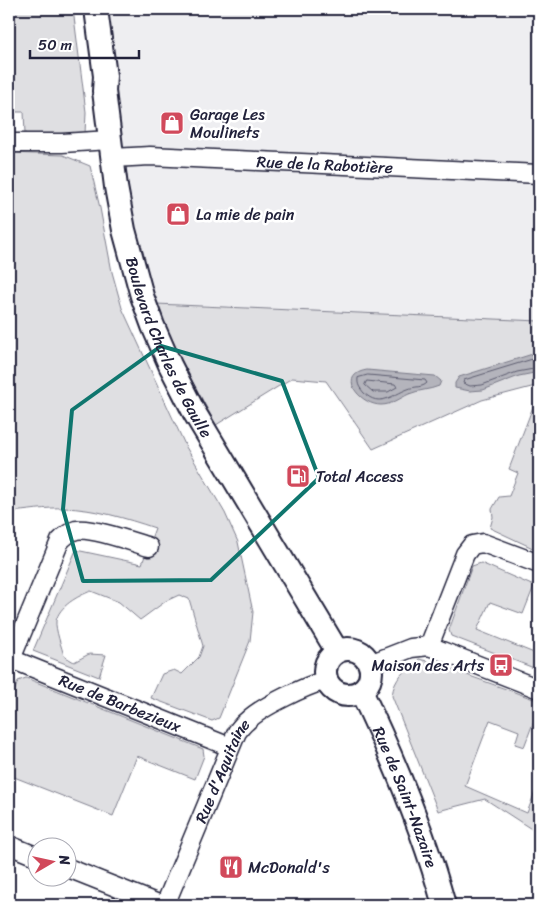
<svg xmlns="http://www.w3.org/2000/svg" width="548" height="914" font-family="Sriracha,sans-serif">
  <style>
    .built { fill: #eeeef1 }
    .green { fill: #dfdfe2; stroke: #80808e }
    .water { fill: #b4b4bc; stroke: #7a7a88 }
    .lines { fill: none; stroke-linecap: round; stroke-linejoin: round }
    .shore { stroke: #5c5c6f; stroke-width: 1 }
    .minor-casing { stroke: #22223b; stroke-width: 21 }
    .major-casing { stroke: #22223b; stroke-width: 26 }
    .minor { stroke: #fff; stroke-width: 18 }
    .major { stroke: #fff; stroke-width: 22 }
    .marked { fill: none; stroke: #0f766e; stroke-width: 4; stroke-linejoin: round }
    .labels { text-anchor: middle; stroke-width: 5; stroke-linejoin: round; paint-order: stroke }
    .poi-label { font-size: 16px; fill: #22223b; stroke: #fff; text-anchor: start }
    .street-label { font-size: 16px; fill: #22223b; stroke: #fff }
  </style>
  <rect width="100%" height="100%" fill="#fff"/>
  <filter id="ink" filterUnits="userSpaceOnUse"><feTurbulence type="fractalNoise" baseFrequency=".02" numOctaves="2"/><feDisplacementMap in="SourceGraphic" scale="10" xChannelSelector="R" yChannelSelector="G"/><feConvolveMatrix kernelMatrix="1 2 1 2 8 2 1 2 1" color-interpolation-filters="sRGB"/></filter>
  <g filter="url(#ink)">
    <path class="built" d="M106,9H539V321L156,304L131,212Z"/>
    <path class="green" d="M9,9H73L86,112L85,134H25L24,112H9Z
      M9,153L63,155L90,166L100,208L112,272L122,308L186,447L225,513L238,542L253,612L250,641L219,718L212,721L151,698L162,674L174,670L182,674L199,657L203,646L189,599L179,595L166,601L140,620L119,602L91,591C78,596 59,606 56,621C55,629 62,648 64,656L74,662L89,654L106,655L99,677L33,651L76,550L142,564L155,528C125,518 95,509 64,508C46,507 27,511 9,512Z
      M156,304L539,321V385L482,400L373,449L326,381L292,378L216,425L176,351Z
      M539,391V551L490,528L493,517L492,509L499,497L509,496L518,473L509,469Z
      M481,563L534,586L523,614L490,602L477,630L539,655V670L451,636L449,630L472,566Z
      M419,659L431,662L539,701V707L524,747L515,744L519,731L490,720L465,786L527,813L539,781V834L485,799L438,811L392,696C394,678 405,670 419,659Z
      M26,678L203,749L204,756L195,779L137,756L113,816L9,775V706L18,681Z"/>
    <path class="water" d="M539,352V372L519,376L483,390L470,391L455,388V383L459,377Z
      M367,370L435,376L441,381L439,386C430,390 418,390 409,394C400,398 392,405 381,405C360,405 336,375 367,370Z"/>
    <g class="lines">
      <path class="shore" d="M539,357L464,380L463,383L470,386L482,385L517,372L539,368
        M368,375L425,380L427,383C422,388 415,386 408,389C392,395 380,408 364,393C360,388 357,385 358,378Z
        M367,381L395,384L397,387L388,392H373L365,385Z"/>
      <g class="minor-casing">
        <g id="minor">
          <path d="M9,143H62L110,140"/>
          <path id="s1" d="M113,158L150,156L539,174"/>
          <path d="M429,646L465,554L472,545L483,543L539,564"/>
          <path d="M9,658L11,659L60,541C64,537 69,532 76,530C91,527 133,542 149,547"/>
          <path d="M370,664L411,648L429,646L539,689"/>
          <path id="s2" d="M9,665L11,659L230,747"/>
          <path d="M9,845L38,857"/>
          <path d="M68,868L161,905"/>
          <path id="s3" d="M165,905L237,732C240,728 243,724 247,721C262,706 306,686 326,680"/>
        </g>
      </g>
      <g class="major-casing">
        <g id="major">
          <path id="s4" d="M96,9L105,76L104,91L116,187L124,230L142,296L153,326L170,365L194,412L337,651"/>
          <circle cx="348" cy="672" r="23"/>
          <path id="s5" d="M361,691C394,760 424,832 444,905"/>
        </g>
      </g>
      <use href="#minor" class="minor"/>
      <use href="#major" class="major"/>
    </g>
  </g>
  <path class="marked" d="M161,346L282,381L319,478L211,580L83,581L63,509L72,410Z"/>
  <defs>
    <g id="shop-square" transform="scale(1.25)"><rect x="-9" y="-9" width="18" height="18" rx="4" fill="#d1495b" stroke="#fff"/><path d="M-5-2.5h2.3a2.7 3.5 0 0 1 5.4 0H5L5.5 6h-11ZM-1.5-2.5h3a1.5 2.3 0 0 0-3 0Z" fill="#fff"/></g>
    <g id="fuel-square" transform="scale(1.25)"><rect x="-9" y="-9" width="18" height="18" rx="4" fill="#d1495b" stroke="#fff"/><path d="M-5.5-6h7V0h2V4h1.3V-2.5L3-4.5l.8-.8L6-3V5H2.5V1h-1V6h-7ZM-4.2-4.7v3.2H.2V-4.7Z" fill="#fff"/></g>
    <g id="bus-square" transform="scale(1.25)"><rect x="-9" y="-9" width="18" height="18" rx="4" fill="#d1495b" stroke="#fff"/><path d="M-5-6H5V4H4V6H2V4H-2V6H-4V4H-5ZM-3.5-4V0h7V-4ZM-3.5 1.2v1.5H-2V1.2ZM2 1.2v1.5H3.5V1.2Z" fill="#fff"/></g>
    <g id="restaurant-square" transform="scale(1.25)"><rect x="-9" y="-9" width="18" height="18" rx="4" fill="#d1495b" stroke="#fff"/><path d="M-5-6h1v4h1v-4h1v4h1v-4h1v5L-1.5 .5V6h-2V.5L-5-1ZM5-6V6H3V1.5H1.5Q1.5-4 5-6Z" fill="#fff"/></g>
  </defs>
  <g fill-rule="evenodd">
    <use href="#shop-square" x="172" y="123"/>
    <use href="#shop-square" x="178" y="214"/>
    <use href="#fuel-square" x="298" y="476"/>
    <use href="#bus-square" x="501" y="665"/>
    <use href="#restaurant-square" x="231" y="867"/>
  </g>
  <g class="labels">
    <g class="poi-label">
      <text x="190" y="120">Garage Les<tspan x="190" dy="18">Moulinets</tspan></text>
      <text x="196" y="220">La mie de pain</text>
      <text x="316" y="482">Total Access</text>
      <text x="484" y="671" text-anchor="end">Maison des Arts</text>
      <text x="248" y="873">McDonald's</text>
    </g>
    <g class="street-label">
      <text dy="6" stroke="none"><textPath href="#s1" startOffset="212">Rue de la Rabotière</textPath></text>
      <text dy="6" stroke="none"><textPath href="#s4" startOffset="349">Boulevard Charles de Gaulle</textPath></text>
      <text dy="6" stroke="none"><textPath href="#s2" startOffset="124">Rue de Barbezieux</textPath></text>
      <text dy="6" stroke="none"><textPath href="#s3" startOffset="146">Rue d'Aquitaine</textPath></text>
      <text dy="6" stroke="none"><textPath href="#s5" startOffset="115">Rue de Saint-Nazaire</textPath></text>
    </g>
  </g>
  <rect width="548" height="914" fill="none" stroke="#fff" stroke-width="30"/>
  <rect x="15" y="15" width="518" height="884" fill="none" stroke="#22223b" stroke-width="2" filter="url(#ink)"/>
  <g transform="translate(52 862) rotate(81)"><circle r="24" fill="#ffffff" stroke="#a7a7b1"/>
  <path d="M0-4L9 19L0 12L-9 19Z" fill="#d1495b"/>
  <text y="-8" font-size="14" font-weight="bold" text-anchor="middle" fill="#22223b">N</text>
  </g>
  <path d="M30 50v8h109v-8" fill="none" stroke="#22223b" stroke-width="2.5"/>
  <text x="38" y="50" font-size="15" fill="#22223b" stroke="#ffffff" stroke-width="4" paint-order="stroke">50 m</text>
</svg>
